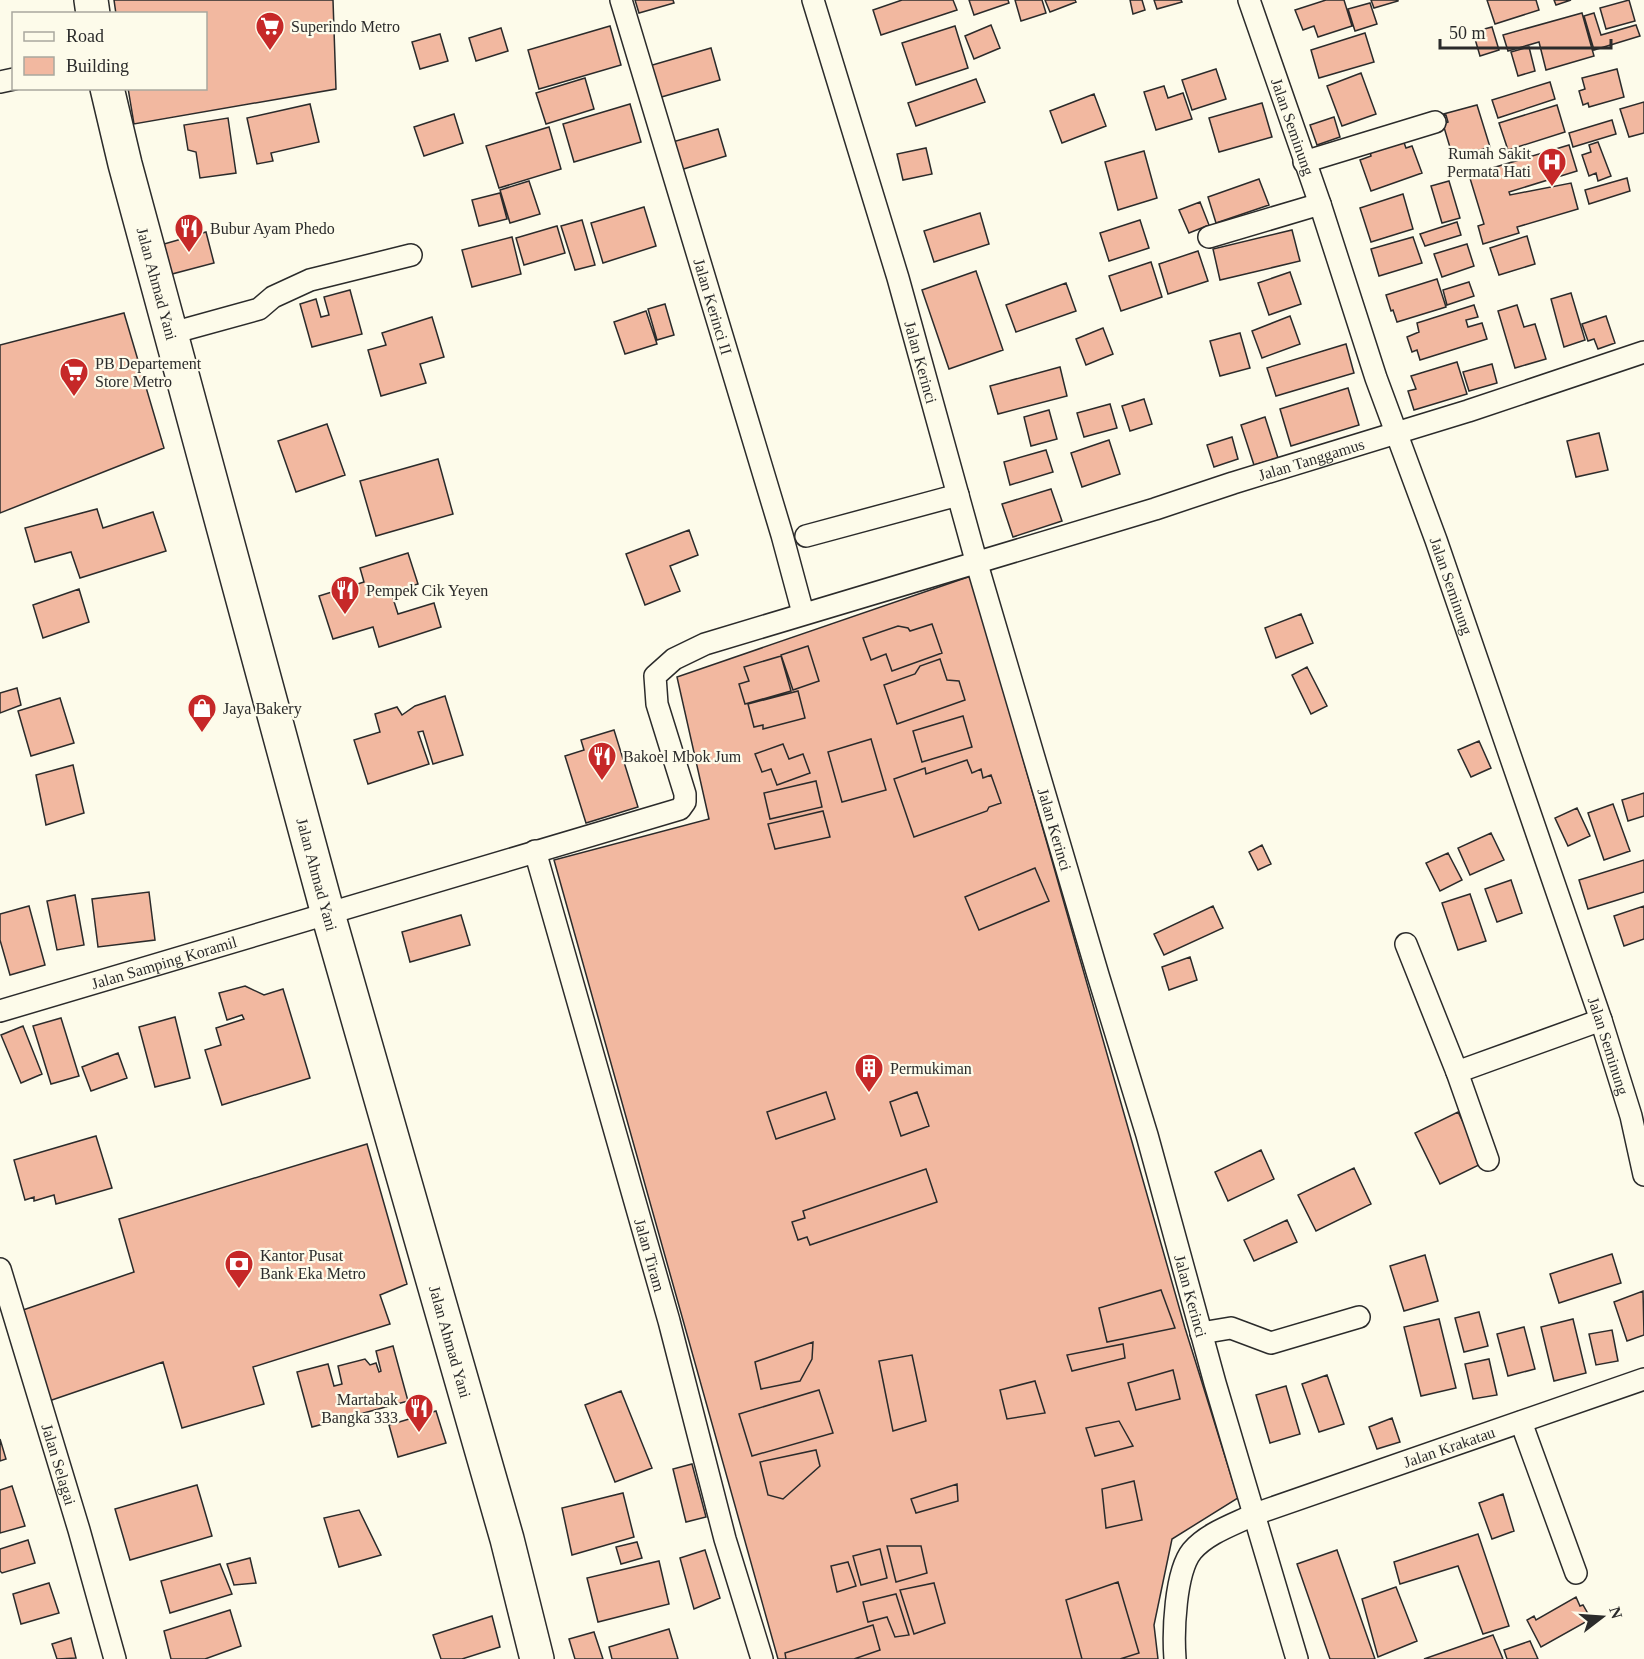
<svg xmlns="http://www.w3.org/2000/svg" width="1644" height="1659" font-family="'Times New Roman',serif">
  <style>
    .building { fill: #f2b8a0; stroke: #2b2b2b; stroke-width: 1.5 }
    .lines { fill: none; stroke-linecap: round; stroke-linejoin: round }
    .street-casing { stroke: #2b2b2b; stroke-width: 24 }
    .primary-casing { stroke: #2b2b2b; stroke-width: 36 }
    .street { stroke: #fdfbea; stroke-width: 21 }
    .primary { stroke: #fdfbea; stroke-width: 33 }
    .labels { text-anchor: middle; stroke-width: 4.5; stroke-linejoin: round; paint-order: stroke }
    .poi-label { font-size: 16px; fill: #2b2b2b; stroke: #fdfbea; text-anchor: start }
    .street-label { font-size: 16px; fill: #2b2b2b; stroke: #fdfbea }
  </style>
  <rect width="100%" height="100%" fill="#fdfbea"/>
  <path class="building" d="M114,0H333L336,89L134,124L128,88H206V14H116Z
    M635,0H673L674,3L639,13Z
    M902,0H953L957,10L881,35L873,10Z
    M969,0H1008L1009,3L974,15Z
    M1015,0H1042L1046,13L1021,21Z
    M1045,0H1075L1076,2L1050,12Z
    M1130,0H1142L1145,10L1133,14Z
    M1154,0H1181L1182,2L1157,9Z
    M1326,0H1344L1352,26L1318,37L1314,26L1303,30L1295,10Z
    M1371,0H1398V1L1374,8Z
    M1487,0H1536L1539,10L1495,24Z
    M1554,0H1571L1556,5Z
    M1629,0L1635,21L1606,29L1600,8Z
    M1370,3L1377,24L1355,31L1348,9Z
    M1582,13L1594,56L1546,70L1539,42L1508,51L1503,35Z
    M1594,13L1601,35L1636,25L1640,36L1594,50L1584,16Z
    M991,25L1000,48L974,59L965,36Z
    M610,26L621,65L539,89L528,50Z
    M955,26L968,68L916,85L902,43Z
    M1492,27L1499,50L1480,56L1473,32Z
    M501,28L508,51L476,61L469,38Z
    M1365,33L1374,62L1319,78L1311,50Z
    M440,34L448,61L420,69L412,42Z
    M1529,47L1535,71L1518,76L1511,52Z
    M711,48L720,80L658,98L649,66Z
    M1216,69L1226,99L1192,110L1182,80Z
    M1617,69L1624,97L1589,107L1588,103L1583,105L1579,91L1585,89L1582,78Z
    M1361,73L1376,114L1342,126L1327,86Z
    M585,78L594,109L546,124L536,93Z
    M976,79L985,102L916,126L908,103Z
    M1550,82L1555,99L1498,118L1492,100Z
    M1164,86L1168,98L1183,93L1192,119L1156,130L1144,92Z
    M1094,94L1106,126L1062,143L1050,111Z
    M1644,102V133L1629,137L1620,109Z
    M1262,103L1272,137L1219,152L1209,118Z
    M310,104L319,142L271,153L273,161L257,164L247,118Z
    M630,104L641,142L574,162L563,124Z
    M1477,105L1490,147L1460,156L1459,152L1452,154L1443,124L1448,122L1446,115L1436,116Z
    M1557,105L1565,132L1508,150L1499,123Z
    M454,114L463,143L424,156L414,127Z
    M1334,117L1340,137L1317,145L1310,125Z
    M228,118L236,173L200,178L196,152L188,150L184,125Z
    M1612,120L1616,134L1573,147L1569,133Z
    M549,127L561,169L499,188L486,146Z
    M718,129L726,156L677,171L669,143Z
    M1403,140L1406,148L1412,146L1422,173L1371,191L1360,160L1371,156L1370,151Z
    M1598,142L1611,176L1598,181L1596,173L1589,176L1582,155L1591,152L1589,145Z
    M1569,145L1577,171L1509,192L1510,195L1571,183L1578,209L1517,227L1519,233L1483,244L1478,226L1484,224L1469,175Z
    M926,148L932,174L903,180L897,154Z
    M1144,151L1157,198L1118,210L1105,162Z
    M1627,178L1630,191L1589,204L1585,190Z
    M1259,179L1269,205L1216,223L1208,197Z
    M529,181L540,214L510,223L500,190Z
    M1449,181L1460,218L1442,223L1431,186Z
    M500,193L507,219L479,226L472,200Z
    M1403,194L1413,229L1371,242L1360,208Z
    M1200,202L1209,225L1189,233L1179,210Z
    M644,207L656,246L603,263L591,223Z
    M980,213L989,244L934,262L924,231Z
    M582,220L595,265L575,270L561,226Z
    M1140,220L1149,248L1109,261L1100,233Z
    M1457,222L1461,235L1425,246L1420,234Z
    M557,226L565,253L524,265L516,238Z
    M1292,230L1300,261L1220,280L1213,249Z
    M206,232L214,263L172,274L164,244Z
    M1527,236L1535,264L1499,275L1490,248Z
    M512,237L521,274L472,287L462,250Z
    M1413,237L1422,263L1379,276L1371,249Z
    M1467,244L1474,266L1442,277L1434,254Z
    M1198,251L1208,281L1168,294L1159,264Z
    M1151,262L1162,297L1121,311L1109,276Z
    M976,271L1003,350L949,369L922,290Z
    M1290,272L1301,304L1269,315L1258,283Z
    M1437,279L1446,307L1397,322L1393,310L1391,311L1386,295Z
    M1469,282L1474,296L1447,305L1443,290Z
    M1066,283L1076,311L1016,332L1006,305Z
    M350,290L362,334L312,347L300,304L316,299L321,317L329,315L324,297Z
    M1571,293L1585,340L1564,347L1551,299Z
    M665,304L674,335L657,340L648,309Z
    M1474,305L1478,317L1466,320L1468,327L1482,323L1487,339L1420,360L1417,350L1412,352L1407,337L1419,332L1417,323Z
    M1517,305L1524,327L1535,324L1546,359L1515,368L1498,311Z
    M646,311L657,344L625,354L614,322Z
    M124,313L164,448L0,513V345Z
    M1290,316L1300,344L1262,358L1252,331Z
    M1606,316L1615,343L1598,349L1594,339L1588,341L1582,324Z
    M432,317L444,357L420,364L426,383L381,396L368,350L386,345L382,333Z
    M1103,328L1113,354L1086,365L1076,339Z
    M1240,333L1250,368L1220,376L1210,341Z
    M1346,344L1354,373L1276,396L1267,368Z
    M1457,362L1467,394L1414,410L1408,391L1416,389L1411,376Z
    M1492,364L1497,383L1469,391L1463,372Z
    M1060,367L1067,396L998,414L990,386Z
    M1348,388L1359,425L1291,446L1280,409Z
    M1144,399L1152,424L1130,431L1122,406Z
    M1110,404L1117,428L1084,437L1077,413Z
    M1049,410L1057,439L1031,446L1024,417Z
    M1265,417L1278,458L1254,465L1241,425Z
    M327,424L345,475L296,492L278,441Z
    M1599,433L1608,470L1576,477L1567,441Z
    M1232,437L1238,459L1214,467L1207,445Z
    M1109,440L1120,474L1082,487L1071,453Z
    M1046,450L1053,472L1010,485L1004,462Z
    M438,459L453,514L376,536L360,481Z
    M1051,489L1062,521L1013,537L1002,504Z
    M97,509L103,528L153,512L166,551L80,578L71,552L35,562L25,528Z
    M689,530L698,555L670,566L680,591L645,605L626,554Z
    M408,553L418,584L391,592L398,614L434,603L441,627L379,647L373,627L333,639L319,596L364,582L360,568Z
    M971,576L1185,1328L1238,1498L1172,1539L1154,1625L1158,1659H778L554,860L709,819L677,677Z
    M79,589L89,622L43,638L33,605Z
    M1301,614L1313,643L1276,658L1265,628Z
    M932,624L942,653L892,671L886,654L871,660L863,638L898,626L908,628L910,631Z
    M808,646L819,681L793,690L781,655Z
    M781,656L791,691L745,704L739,684L749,681L744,667Z
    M940,659L947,680L959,681L965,700L897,724L884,685L915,674L920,666Z
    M1307,667L1327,706L1311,714L1292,675Z
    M17,688L21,705L0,713V693Z
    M798,691L805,718L763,729V725L754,727L748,704Z
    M445,696L463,755L433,764L423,731L418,732L429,764L368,784L354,740L380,732L375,714L397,707L402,715L415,706Z
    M60,698L74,743L31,756L18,711Z
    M963,716L972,747L922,762L913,731Z
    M614,730L638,807L586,823L565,756L584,750L581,740Z
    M871,739L886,790L842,802L828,752Z
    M1479,741L1491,768L1471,777L1458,750Z
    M783,744L789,759L803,754L810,773L777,785L771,769L762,772L755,754Z
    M967,760L972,773L981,769L983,778L991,775L1001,803L989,807L987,811L914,837L894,779L925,768L926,774Z
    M73,765L84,813L46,825L36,775Z
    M816,781L822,807L770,819L764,793Z
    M1644,793V816L1628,821L1622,800Z
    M1613,804L1630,851L1604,860L1588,813Z
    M1577,808L1590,836L1568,846L1555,818Z
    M823,811L830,837L775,849L768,824Z
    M1491,833L1504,860L1470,875L1458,848Z
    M1262,845L1271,864L1258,870L1249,852Z
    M1448,853L1462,880L1440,891L1426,863Z
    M1644,860V892L1588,909L1579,880Z
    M1035,868L1049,901L979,930L965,897Z
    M1511,880L1522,913L1497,922L1485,889Z
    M149,892L155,940L98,947L92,899Z
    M1470,894L1486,941L1458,950L1442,903Z
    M75,895L84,945L57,950L47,901Z
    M29,906L45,965L10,975L0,940V914Z
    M1213,906L1223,928L1164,955L1154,934Z
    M1644,906V939L1624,946L1614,916Z
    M461,915L470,945L410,962L402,932Z
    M1190,957L1197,980L1169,990L1162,967Z
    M245,986L264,995L283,989L310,1078L222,1105L205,1050L221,1045L216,1028L244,1019L242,1015L227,1020L219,993Z
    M175,1017L190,1078L155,1087L139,1027Z
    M61,1018L79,1076L51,1084L33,1026Z
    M23,1026L42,1074L21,1083L1,1035Z
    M118,1053L127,1078L91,1091L82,1067Z
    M826,1092L835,1119L776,1139L767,1112Z
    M917,1092L929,1126L901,1136L890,1102Z
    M1458,1112L1483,1163L1440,1184L1415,1133Z
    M96,1136L112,1188L56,1204L54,1195L34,1201V1197L25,1200L14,1160Z
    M367,1144L407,1284L380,1295L390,1324L253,1367L264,1404L182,1428L163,1362L49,1401L23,1310L134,1272L119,1219Z
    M1261,1150L1274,1179L1228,1201L1215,1172Z
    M1354,1168L1371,1204L1316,1231L1298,1195Z
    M926,1169L937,1202L810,1245L807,1237L798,1240L792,1222L805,1218L803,1211Z
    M1287,1220L1297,1242L1254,1261L1244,1240Z
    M1612,1254L1621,1283L1559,1303L1550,1274Z
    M1425,1255L1438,1301L1404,1311L1390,1266Z
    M1161,1290L1175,1328L1107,1342L1099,1308Z
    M1643,1291L1644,1335L1627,1341L1614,1302Z
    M1479,1312L1488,1346L1464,1352L1455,1318Z
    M1439,1319L1456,1388L1421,1396L1404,1327Z
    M1573,1319L1586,1373L1554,1381L1541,1327Z
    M1524,1327L1535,1369L1508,1376L1497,1334Z
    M1612,1330L1618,1361L1596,1365L1589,1334Z
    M813,1342L812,1359L800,1381L761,1389L755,1362Z
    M1123,1344L1125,1358L1072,1371L1067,1355Z
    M393,1346L408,1401L312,1427L297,1372L328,1364L334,1386L342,1384L338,1366L365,1359L370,1365L376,1363L379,1372L381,1371L376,1351Z
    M912,1355L926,1421L893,1431L879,1361Z
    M1489,1359L1497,1395L1473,1399L1465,1364Z
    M1173,1370L1180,1399L1136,1410L1128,1383Z
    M1327,1375L1344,1424L1319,1432L1302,1384Z
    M1035,1381L1045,1413L1007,1419L1000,1390Z
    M1286,1386L1300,1434L1270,1443L1256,1395Z
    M819,1390L833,1433L752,1456L739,1414Z
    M621,1391L652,1468L615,1482L585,1405Z
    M436,1411L446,1443L398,1457L389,1425Z
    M1392,1418L1400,1442L1377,1449L1369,1427Z
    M1119,1421L1133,1446L1095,1456L1086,1428Z
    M0,1439L6,1459L0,1461Z
    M816,1450L820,1466L783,1499L768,1495L760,1462Z
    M692,1464L706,1517L686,1522L673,1469Z
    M1134,1481L1142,1520L1106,1528L1102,1489Z
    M957,1484L958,1501L916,1513L911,1499Z
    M197,1485L212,1536L130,1560L115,1509Z
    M12,1486L25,1526L0,1533V1490Z
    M623,1493L634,1537L572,1555L562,1508Z
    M1503,1494L1514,1531L1492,1539L1479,1503Z
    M359,1510L381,1555L339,1567L324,1518Z
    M1478,1534L1509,1626L1483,1634L1458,1566L1400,1584L1394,1562Z
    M28,1540L35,1563L2,1573L0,1571V1549Z
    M637,1542L642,1558L621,1564L616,1547Z
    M887,1546H921L927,1573L896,1582Z
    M880,1549L887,1578L861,1585L853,1556Z
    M705,1550L720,1598L694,1609L680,1558Z
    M1337,1550L1375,1659H1330L1297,1564Z
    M250,1558L256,1583L234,1585L227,1564Z
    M659,1561L669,1604L598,1622L587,1578Z
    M848,1562L856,1586L837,1592L831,1566Z
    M220,1564L232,1594L170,1613L161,1581Z
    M1118,1582L1139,1653L1120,1659H1082L1066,1600Z
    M49,1583L59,1613L21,1624L13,1594Z
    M934,1583L945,1623L914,1634L900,1590Z
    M1396,1587L1417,1641L1378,1657L1362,1599Z
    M896,1594L909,1635L895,1637L887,1617L868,1622L863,1602Z
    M1576,1597L1580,1606L1583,1605L1591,1619L1541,1647L1527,1620L1534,1616L1536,1620Z
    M230,1610L241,1646L205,1659H171L164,1631Z
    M492,1616L500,1647L462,1659H441L433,1635Z
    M873,1625L880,1650L854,1659H786L785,1653Z
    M669,1629L678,1659H612L609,1647Z
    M594,1632L603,1659H575L569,1639Z
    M1493,1635L1503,1659H1424Z
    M71,1638L76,1658L57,1659L52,1644Z
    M1530,1641L1538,1659H1507L1504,1650Z"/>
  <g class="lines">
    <g class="street-casing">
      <g id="street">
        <path id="s1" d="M621,0L782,535L803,613"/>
        <path id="s2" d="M813,0L898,278L977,564L1098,975L1147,1135L1215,1383L1297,1659"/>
        <path id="s3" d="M1249,0L1320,204L1376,378L1436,540L1601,1020L1631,1116L1644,1175"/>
        <path d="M0,82L14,79"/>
        <path d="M1304,162L1435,122"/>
        <path d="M1209,237L1320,204"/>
        <path d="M172,333L259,309L273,297L310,280L411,255"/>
        <path d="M806,536L958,495"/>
        <path id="s4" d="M535,851L669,1321L725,1539L762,1659"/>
        <path d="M1406,944L1457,1072L1488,1160"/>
        <path id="s5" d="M0,1011L680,809L685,802V794L657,704L655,676L674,659L705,644L1155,509L1233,483L1468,411L1644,352"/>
        <path d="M1457,1072L1601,1020"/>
        <path id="s6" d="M0,1269L79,1530L115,1659"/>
        <path d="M1201,1333L1231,1328L1271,1343L1359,1317"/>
        <path d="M1521,1422L1576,1573"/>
        <path id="s7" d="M1175,1659C1173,1632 1175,1572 1192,1551C1207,1533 1235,1524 1255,1514L1644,1379"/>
      </g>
    </g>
    <g class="primary-casing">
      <g id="primary">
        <path d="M91,0L93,14"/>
        <path id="s8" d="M107,88L125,164L328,914L507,1539L537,1659"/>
      </g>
    </g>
    <use href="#street" class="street"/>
    <use href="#primary" class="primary"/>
  </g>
  <defs>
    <g id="supermarket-pin" transform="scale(1.5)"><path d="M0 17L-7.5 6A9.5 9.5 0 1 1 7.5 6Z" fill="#c62828" stroke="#fdfbea"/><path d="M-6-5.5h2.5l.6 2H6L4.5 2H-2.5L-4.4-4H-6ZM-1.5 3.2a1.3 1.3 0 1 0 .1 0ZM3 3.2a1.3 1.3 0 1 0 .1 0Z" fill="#fff"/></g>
    <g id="hospital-pin" transform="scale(1.5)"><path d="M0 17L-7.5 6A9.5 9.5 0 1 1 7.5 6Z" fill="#c62828" stroke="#fdfbea"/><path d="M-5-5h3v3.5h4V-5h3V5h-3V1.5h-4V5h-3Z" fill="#fff"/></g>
    <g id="restaurant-pin" transform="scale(1.5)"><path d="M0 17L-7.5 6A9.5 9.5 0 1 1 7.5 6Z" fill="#c62828" stroke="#fdfbea"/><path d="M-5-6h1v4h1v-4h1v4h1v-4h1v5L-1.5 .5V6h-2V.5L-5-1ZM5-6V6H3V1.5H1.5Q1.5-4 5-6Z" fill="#fff"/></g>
    <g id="shop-pin" transform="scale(1.5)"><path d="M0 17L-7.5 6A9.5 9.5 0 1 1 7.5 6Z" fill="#c62828" stroke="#fdfbea"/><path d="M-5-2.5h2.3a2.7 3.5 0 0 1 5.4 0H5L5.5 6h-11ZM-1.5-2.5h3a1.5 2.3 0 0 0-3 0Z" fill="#fff"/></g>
    <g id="building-pin" transform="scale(1.5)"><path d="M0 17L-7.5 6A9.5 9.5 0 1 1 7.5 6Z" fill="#c62828" stroke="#fdfbea"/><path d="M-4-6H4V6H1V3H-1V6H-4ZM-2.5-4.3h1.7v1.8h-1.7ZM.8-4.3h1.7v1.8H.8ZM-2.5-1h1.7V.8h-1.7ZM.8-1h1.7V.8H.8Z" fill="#fff"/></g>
    <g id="bank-pin" transform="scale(1.5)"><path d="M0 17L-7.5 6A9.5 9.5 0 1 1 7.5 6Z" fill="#c62828" stroke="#fdfbea"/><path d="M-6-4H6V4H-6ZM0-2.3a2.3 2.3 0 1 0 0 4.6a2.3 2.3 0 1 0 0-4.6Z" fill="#fff"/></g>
  </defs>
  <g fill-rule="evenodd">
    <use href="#supermarket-pin" x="270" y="26"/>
    <use href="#hospital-pin" x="1552" y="162"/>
    <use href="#restaurant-pin" x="189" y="228"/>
    <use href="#supermarket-pin" x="74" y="372"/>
    <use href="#restaurant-pin" x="345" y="590"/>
    <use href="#shop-pin" x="202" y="708"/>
    <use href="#restaurant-pin" x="602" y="756"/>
    <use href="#building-pin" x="869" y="1068"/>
    <use href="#bank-pin" x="239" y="1264"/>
    <use href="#restaurant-pin" x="419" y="1408"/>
  </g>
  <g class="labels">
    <g class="poi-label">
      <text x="291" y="32">Superindo Metro</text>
      <text x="1531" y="159" text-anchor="end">Rumah Sakit<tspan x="1531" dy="18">Permata Hati</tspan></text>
      <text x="210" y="234">Bubur Ayam Phedo</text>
      <text x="95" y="369">PB Departement<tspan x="95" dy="18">Store Metro</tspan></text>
      <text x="366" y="596">Pempek Cik Yeyen</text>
      <text x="223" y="714">Jaya Bakery</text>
      <text x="623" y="762">Bakoel Mbok Jum</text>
      <text x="890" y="1074">Permukiman</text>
      <text x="260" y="1261">Kantor Pusat<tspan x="260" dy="18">Bank Eka Metro</tspan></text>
      <text x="398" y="1405" text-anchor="end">Martabak<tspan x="398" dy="18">Bangka 333</tspan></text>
    </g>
    <g class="street-label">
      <text dy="6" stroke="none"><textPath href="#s3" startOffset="134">Jalan Seminung</textPath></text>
      <text dy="6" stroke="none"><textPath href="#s8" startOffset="202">Jalan Ahmad Yani</textPath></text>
      <text dy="6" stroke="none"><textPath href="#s1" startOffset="320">Jalan Kerinci II</textPath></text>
      <text dy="6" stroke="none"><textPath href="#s2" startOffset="378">Jalan Kerinci</textPath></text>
      <text dy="6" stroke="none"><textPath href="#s5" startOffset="1542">Jalan Tanggamus</textPath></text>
      <text dy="6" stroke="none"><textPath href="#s3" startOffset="620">Jalan Seminung</textPath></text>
      <text dy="6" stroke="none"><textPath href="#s2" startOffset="864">Jalan Kerinci</textPath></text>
      <text dy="6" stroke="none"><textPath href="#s8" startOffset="814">Jalan Ahmad Yani</textPath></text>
      <text dy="6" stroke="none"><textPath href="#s5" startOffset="171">Jalan Samping Koramil</textPath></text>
      <text dy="6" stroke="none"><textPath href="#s3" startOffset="1106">Jalan Seminung</textPath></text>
      <text dy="6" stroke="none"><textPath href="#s4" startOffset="420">Jalan Tiram</textPath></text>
      <text dy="6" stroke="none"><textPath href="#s2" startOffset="1350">Jalan Kerinci</textPath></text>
      <text dy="6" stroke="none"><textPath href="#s8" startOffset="1300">Jalan Ahmad Yani</textPath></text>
      <text dy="6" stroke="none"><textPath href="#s7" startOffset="390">Jalan Krakatau</textPath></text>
      <text dy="6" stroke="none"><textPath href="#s6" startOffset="204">Jalan Selagai</textPath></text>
    </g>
  </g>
  <rect x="12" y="12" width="195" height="78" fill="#fdfbea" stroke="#a9a89e" stroke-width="1.5"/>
  <rect x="24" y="32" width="30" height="9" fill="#fdfbea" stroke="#a9a89e" stroke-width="1.5"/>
  <text x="66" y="42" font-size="18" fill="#2b2b2b">Road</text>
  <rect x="24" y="57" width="30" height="18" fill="#f2b8a0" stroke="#a9a89e" stroke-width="1.5"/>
  <text x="66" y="72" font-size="18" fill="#2b2b2b">Building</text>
  <g transform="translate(1602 1617) rotate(73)" stroke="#fdfbea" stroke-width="4.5" paint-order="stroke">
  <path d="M0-4.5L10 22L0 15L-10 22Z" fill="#2b2b2b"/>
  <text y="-9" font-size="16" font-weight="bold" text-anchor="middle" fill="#2b2b2b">N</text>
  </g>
  <path d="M1440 39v9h171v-9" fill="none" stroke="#2b2b2b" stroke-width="3"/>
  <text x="1449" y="39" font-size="18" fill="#2b2b2b" stroke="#fdfbea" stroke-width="4.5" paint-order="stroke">50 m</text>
</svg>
